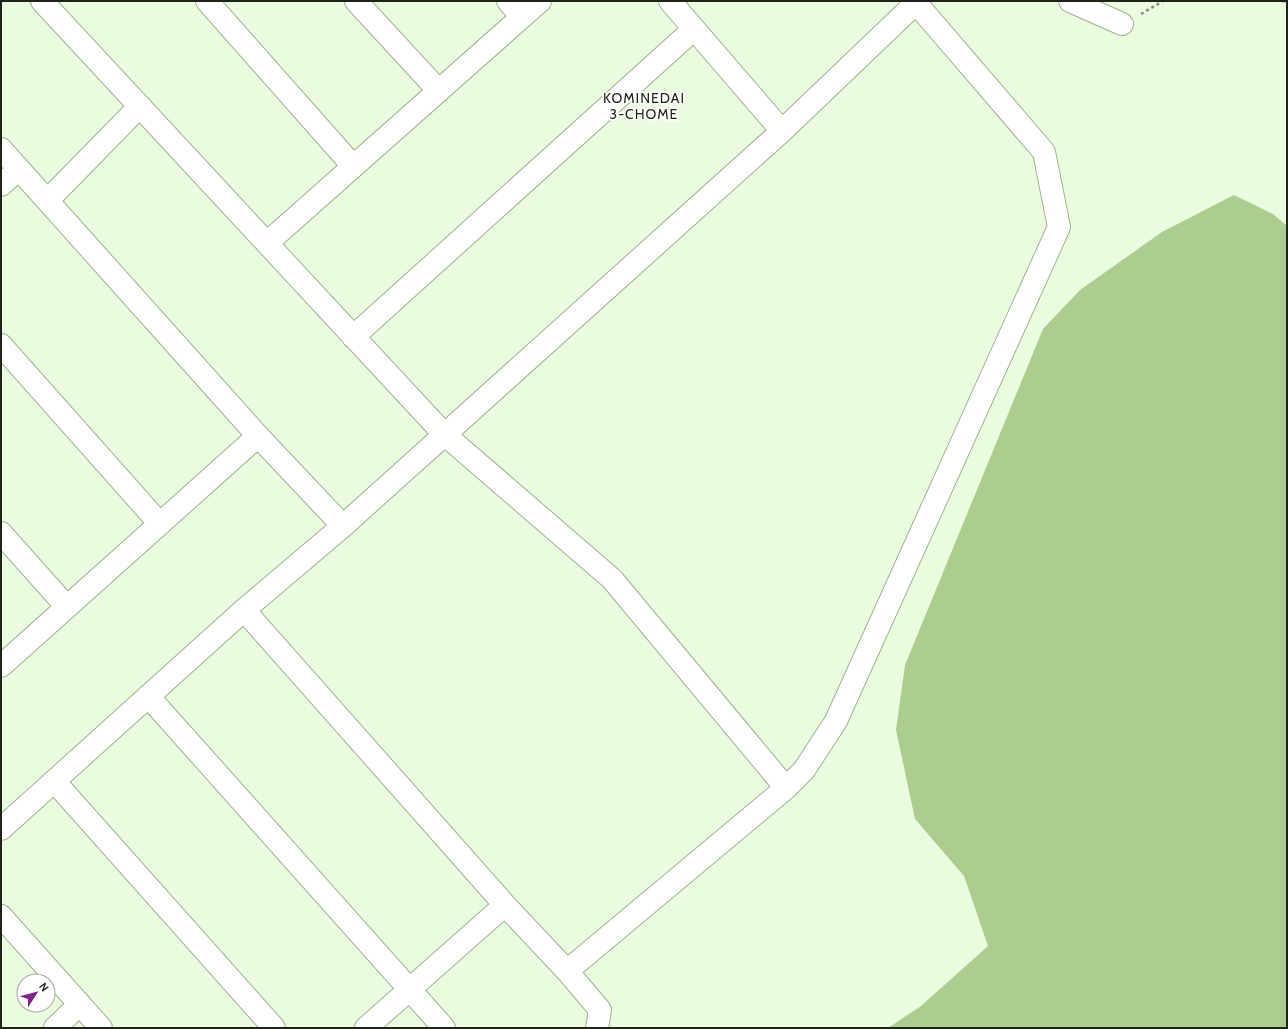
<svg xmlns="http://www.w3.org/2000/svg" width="1288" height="1029" font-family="Cabin,sans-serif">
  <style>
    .forest { fill: #accc90 }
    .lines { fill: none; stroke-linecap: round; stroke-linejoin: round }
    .minor-casing { stroke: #a1b095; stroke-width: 24 }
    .path { stroke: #848f7c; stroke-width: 2.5; stroke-dasharray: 3 3; stroke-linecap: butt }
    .minor { stroke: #fff; stroke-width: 22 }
    .labels { text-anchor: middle; stroke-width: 3.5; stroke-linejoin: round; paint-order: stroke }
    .neighbourhood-label { font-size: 14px; letter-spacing: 1px; fill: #1f241a; stroke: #fff }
  </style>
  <rect width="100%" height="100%" fill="#ebfbdf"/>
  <path class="forest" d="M1234,195L1273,214L1287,226V1028H888L921,1006L988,946L964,876L915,819L896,730L905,665L1043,329L1080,290L1162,232Z"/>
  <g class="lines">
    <g class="minor-casing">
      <path id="minor" d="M42,1L444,434L612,579L786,788
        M207,1L353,166
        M356,1L439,91
        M508,1L522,17
        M670,1L782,131
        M1070,1L1122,24
        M1,149L258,436L343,526
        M1,185L19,169
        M48,200L140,106
        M267,243L540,1
        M353,337L694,29
        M1,345L160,524
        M1,533L67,607
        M244,610L505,905L567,971L600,1010L597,1028
        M1,666L258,436
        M148,696L444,1028
        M54,781L274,1028
        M1,829L244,610L343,526L782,131L918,1
        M1,916L101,1028
        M567,971L786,788L804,770L836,721L1059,227L1044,152L916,3
        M55,1028L80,1004
        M366,1028L505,905"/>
    </g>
    <path class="path" d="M1282,1L1287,2
      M1141,14L1163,1"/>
    <use href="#minor" class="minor"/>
  </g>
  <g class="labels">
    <g class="neighbourhood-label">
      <text x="644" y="103">KOMINEDAI<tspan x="644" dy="16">3-CHOME</tspan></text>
    </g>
  </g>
  <rect width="1288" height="1029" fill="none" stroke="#1f241a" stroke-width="4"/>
  <g transform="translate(36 993) rotate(54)"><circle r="19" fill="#ffffff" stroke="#a5a7a3"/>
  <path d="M0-3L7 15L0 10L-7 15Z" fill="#84228c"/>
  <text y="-6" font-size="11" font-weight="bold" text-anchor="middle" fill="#1f241a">N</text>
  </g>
</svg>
